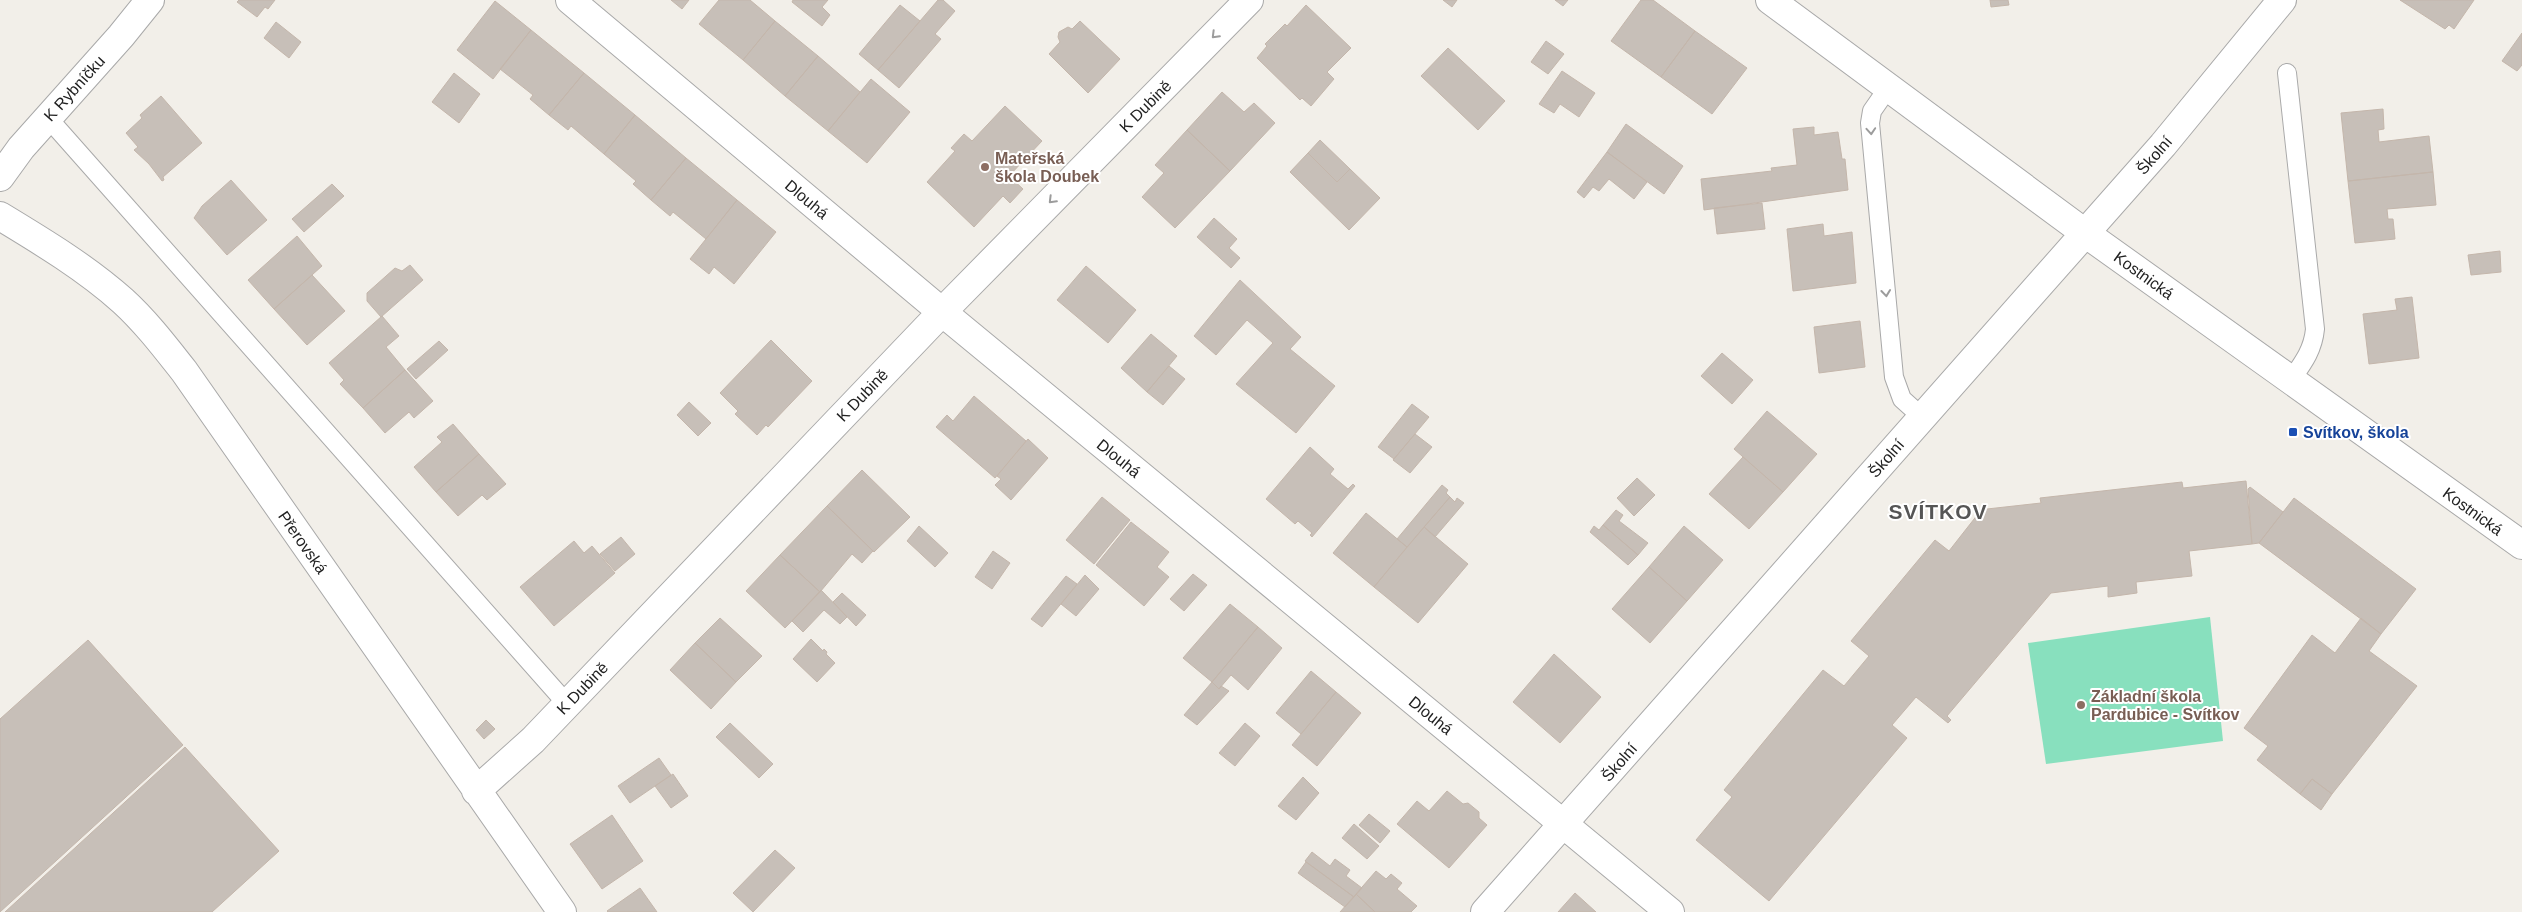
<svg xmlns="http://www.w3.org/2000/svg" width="2522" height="912" font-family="Arial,sans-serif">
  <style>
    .pitch { fill: #88e0be }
    .building { fill: #c7bfb8; stroke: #c4b6ab }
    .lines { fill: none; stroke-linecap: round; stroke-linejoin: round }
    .lane-casing { stroke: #a9a9a9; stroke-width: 20 }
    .street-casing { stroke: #a9a9a9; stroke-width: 30 }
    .lane { stroke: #fff; stroke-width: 18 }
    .street { stroke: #fff; stroke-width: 28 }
    .oneway { stroke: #9c9c9c }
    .education-dot { fill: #8d6e63; stroke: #fff; stroke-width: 2 }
    .transit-dot { fill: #1a4fb4; stroke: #fff; stroke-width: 2 }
    .labels { text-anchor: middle; stroke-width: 4; stroke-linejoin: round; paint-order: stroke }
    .street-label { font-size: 16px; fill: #222; stroke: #fff }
    .education-label { font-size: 16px; font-weight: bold; fill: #785e54; stroke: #fff; text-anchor: start }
    .transit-label { font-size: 16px; font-weight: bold; fill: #164399; stroke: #fff; text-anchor: start }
    .district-label { font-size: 21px; font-weight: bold; letter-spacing: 1px; fill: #555; stroke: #fff }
  </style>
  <rect width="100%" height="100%" fill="#f2efe9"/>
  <path class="pitch" d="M2210,617L2223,741L2046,764L2028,643Z"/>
  <path class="building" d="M239,0H275L268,9L265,7L257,17L237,2Z
    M671,0H689L682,9Z
    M719,0H750L775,21L743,60L699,24Z
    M793,0H828L822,7L830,15L822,26L792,2Z
    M938,0H943L955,11L935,34L941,39L899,88L878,70Z
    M1443,0H1457L1452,7Z
    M1555,0H1568L1563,6Z
    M1641,0H1653L1695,31L1661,77L1611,41Z
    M1990,0H2008L2009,5L1991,7Z
    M2400,0H2474L2454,29L2449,25L2445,29Z
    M495,1L531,30L493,79L457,50Z
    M900,5L920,21L878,70L859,54Z
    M1306,5L1351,48L1327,72L1334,79L1311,106L1302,98L1300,100L1257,58L1267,46L1265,44L1285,24L1287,26Z
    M775,21L818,56L785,96L743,60Z
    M1080,21L1120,59L1088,93L1049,54L1060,42L1058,37L1059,32L1068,27L1072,29Z
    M276,22L301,42L289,58L264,38Z
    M531,30L584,73L549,115L530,99L533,95L500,69Z
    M1695,31L1747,68L1712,114L1661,77Z
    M2522,33V65L2517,71L2502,61Z
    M1546,41L1564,54L1548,74L1531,62Z
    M1448,48L1505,101L1478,130L1421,76Z
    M818,56L860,92L828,131L785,96Z
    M1562,71L1595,93L1579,117L1560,104L1554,113L1539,104Z
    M454,73L480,94L459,123L432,102Z
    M584,73L635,115L604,154L571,126L568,130L549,115Z
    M871,79L910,112L867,163L828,131Z
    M1222,92L1244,112L1254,103L1275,123L1230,171L1187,130Z
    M161,96L202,143L163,177L164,180L162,181L149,164L134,150L138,147L126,133L142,118L140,115Z
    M1005,106L1042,141L1009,176L1023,189L1010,203L1003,196L974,227L927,182L955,151L951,148L964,134L972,141Z
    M2383,109L2384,129L2378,130L2379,142L2429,136L2433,172L2348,181L2341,113Z
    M635,115L686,158L651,200L633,184L636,181L604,154Z
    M1626,124L1683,166L1664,194L1607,152Z
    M1814,127V135L1838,132L1842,159H1845L1848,190L1704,210L1701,179L1772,171L1771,168L1797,165L1793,129Z
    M1187,130L1230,171L1175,228L1142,197L1164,173L1155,165Z
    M1320,140L1350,169L1337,182L1308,153Z
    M1607,152L1647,182L1634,199L1609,179L1599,191L1593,187L1584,198L1577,192Z
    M1308,153L1337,182L1350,169L1380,198L1349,230L1290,172Z
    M686,158L737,200L706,239L673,212L670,216L651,200Z
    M2433,172L2436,205L2387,209L2388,219H2393L2395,239L2355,243L2348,181Z
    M231,180L267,220L227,255L194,218L202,206Z
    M332,184L344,196L304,232L292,219Z
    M737,200L776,232L734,284L714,267L709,274L690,259Z
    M1762,203L1765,229L1717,234L1714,208Z
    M1214,218L1237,239L1229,248L1240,258L1231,268L1197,237Z
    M1823,224L1824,236L1852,232L1856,283L1793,291L1787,229Z
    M297,236L322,266L274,309L248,280Z
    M2500,251L2501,272L2471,275L2468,255Z
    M410,265L423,280L381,317L367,301V293L395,268L402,271Z
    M1086,266L1136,310L1108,343L1057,300Z
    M312,275L345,311L307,345L274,309Z
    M1240,280L1301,337L1290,349L1335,386L1296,433L1236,384L1273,343L1247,320L1216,355L1194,336Z
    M2412,297L2419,358L2369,364L2363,314L2397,310L2395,299Z
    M382,316L399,336L386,347L405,370L363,408L340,384L344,380L329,363Z
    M1860,321L1865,367L1819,373L1814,327Z
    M1151,334L1177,356L1147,392L1121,368Z
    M771,340L812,381L768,427L766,425L757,435L735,414L738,411L720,393Z
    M439,341L448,350L416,379L407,369Z
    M1722,353L1753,380L1732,404L1701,376Z
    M1169,366L1185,379L1163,405L1147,392Z
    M405,370L433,401L414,418L409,412L385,433L363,408Z
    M974,396L1026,441L995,478L936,427L947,415L953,421Z
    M689,402L711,423L698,436L677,415Z
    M1412,404L1429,417L1394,459L1378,447Z
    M1767,411L1817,454L1783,492L1734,449Z
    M453,424L479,454L436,492L414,467L442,442L437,437Z
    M1415,434L1432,447L1410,473L1393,460Z
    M1028,439L1048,458L1011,500L995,485L1001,479L997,476Z
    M1310,447L1334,469L1330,474L1348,489L1353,484L1355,486L1312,537L1310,535L1312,533L1298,521L1295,524L1266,499Z
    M479,454L506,484L487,500L482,495L458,516L436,492Z
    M1743,457L1783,492L1749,529L1709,494Z
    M862,470L910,517L874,552L827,506Z
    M1637,478L1655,495L1634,516L1617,498Z
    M2246,481L2252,544L2189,551L2192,576L2136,582L2137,593L2108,597V586L2051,593L1947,716L1951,720L1948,723L1916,697L1892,725L1907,738L1769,901L1696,840L1732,797L1724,790L1823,670L1844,686L1869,656L1851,641L1935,540L1949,551L1978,514V510L2041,503L2040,498L2182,482L2183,488Z
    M1442,485L1448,490L1446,493L1450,497L1407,547L1397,539Z
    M2250,487L2283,512L2259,543L2252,544L2248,489Z
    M1102,497L1130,520L1094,564L1066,540Z
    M1450,497L1455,502L1457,498L1464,503L1435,537L1424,527Z
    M2294,498L2416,589L2381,634L2259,543Z
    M827,506L873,551L862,563L852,554L820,592L780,555Z
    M1616,510L1623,515L1619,521L1648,543L1638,555L1603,525Z
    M1366,513L1407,547L1374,587L1333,553Z
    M1131,522L1169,552L1157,567L1169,577L1144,606L1096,565Z
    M1603,525L1638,555L1628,565L1590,532L1594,526L1599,530Z
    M919,526L948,553L935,567L907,541Z
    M1684,526L1723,560L1687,601L1649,567Z
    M1424,527L1468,564L1418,623L1374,587Z
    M621,537L635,554L615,571L600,554Z
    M574,541L584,553L592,546L615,573L554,626L520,587Z
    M993,551L1010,563L992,589L975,577Z
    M780,555L820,592L785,628L746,591Z
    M1649,567L1687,601L1650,643L1612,609Z
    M1193,574L1207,585L1184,611L1170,599Z
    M1085,575L1099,589L1076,616L1061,604Z
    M1066,576L1077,584L1042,627L1031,619Z
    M821,590L847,617L840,624L824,610L803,632L792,621Z
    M842,593L866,615L856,626L833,602Z
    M1230,604L1258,627L1212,682L1183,658Z
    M720,618L762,656L736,682L695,643Z
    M2361,618L2381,634L2369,651L2417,686L2332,794L2312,779L2300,794L2257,760L2268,746L2244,728L2312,635L2335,653Z
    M1258,627L1282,648L1248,690L1231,675L1219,689L1212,682Z
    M811,639L823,651L824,649L827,652L826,654L835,663L817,682L793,659Z
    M88,640L183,745L0,912V719Z
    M695,643L736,682L711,709L670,670Z
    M1554,654L1601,697L1560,743L1513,702Z
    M1311,671L1336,692L1301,734L1276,713Z
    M1212,682L1219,689L1221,686L1229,691L1197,725L1184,715Z
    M1336,692L1361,713L1317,766L1292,745Z
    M486,720L495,729L484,739L476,730Z
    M730,723L773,764L759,778L716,737Z
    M1245,723L1260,736L1235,766L1219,753Z
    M185,747L279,851L212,912H5Z
    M659,758L671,775L630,803L618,786Z
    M673,774L688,796L671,808L655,786Z
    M1303,777L1319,793L1296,820L1278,806Z
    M2312,779L2332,794L2321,810L2300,794Z
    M1447,791L1463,804L1468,803L1479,812V818L1487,825L1449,868L1397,824L1417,801L1429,811Z
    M1369,814L1390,831L1380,843L1359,825Z
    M612,815L643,861L602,889L570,844Z
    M1354,824L1379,846L1367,859L1342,838Z
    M775,850L795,868L753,912L733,893Z
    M1312,852L1330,866L1335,859L1350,870L1346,876L1362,888L1354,897L1305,861Z
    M1306,862L1354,897L1345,907L1298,873Z
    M1376,871L1386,879L1391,874L1402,883L1397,889L1417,906L1411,912H1375L1356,894Z
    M640,888L657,912H608L607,911Z
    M1575,893L1596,912H1558Z
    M1356,894L1375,912H1340Z"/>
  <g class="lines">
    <g class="lane-casing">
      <path id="lane" d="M2287,73L2315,329C2313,350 2303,363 2291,380
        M1888,88L1872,111L1870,123L1894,377L1902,399L1922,417
        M48,118L567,704"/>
    </g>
    <g class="street-casing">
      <path id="street" d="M570,0L942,312L1670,912
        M1770,0L2085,233L2522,545
        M0,177L21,148L121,36L150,0
        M0,216C43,242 86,268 123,301C146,322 165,347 184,371L562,912
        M476,791L533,740L942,312L1249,0
        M1485,912L2163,145L2282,0"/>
    </g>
    <use href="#lane" class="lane"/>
    <use href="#street" class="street"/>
  </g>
  <defs><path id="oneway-chevron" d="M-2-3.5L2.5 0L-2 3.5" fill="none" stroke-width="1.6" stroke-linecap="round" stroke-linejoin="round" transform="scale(1.25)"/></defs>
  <g class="oneway">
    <use href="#oneway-chevron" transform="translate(1215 35) rotate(135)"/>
    <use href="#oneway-chevron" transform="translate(1871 131) rotate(86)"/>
    <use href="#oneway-chevron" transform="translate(1052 200) rotate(135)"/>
    <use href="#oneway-chevron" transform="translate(1886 293) rotate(84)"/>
  </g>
  <g class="education-dot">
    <circle cx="985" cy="167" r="5"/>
    <circle cx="2081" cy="705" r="5"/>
  </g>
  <rect class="transit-dot" x="2288" y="427" width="10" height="10" rx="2.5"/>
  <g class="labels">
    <g class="street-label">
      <text transform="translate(74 88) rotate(-48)" y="6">K Rybníčku</text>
      <text transform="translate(1145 106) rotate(-45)" y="6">K Dubině</text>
      <text transform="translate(2154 155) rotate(-49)" y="6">Školní</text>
      <text transform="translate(807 199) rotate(40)" y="6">Dlouhá</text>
      <text transform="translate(2144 275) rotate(36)" y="6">Kostnická</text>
      <text transform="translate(862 395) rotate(-46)" y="6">K Dubině</text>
      <text transform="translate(1119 458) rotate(39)" y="6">Dlouhá</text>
      <text transform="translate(1886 458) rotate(-49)" y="6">Školní</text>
      <text transform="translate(2473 511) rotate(36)" y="6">Kostnická</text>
      <text transform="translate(303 542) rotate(55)" y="6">Přerovská</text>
      <text transform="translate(582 688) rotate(-46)" y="6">K Dubině</text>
      <text transform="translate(1431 715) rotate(39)" y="6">Dlouhá</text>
      <text transform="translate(1619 762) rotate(-49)" y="6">Školní</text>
    </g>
    <g class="education-label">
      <text x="995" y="164">Mateřská<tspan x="995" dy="18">škola Doubek</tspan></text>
      <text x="2091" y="702">Základní škola<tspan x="2091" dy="18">Pardubice - Svítkov</tspan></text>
    </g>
    <g class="transit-label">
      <text x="2303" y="438">Svítkov, škola</text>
    </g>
    <g class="district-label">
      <text x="1938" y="519">SVÍTKOV</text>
    </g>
  </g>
</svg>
